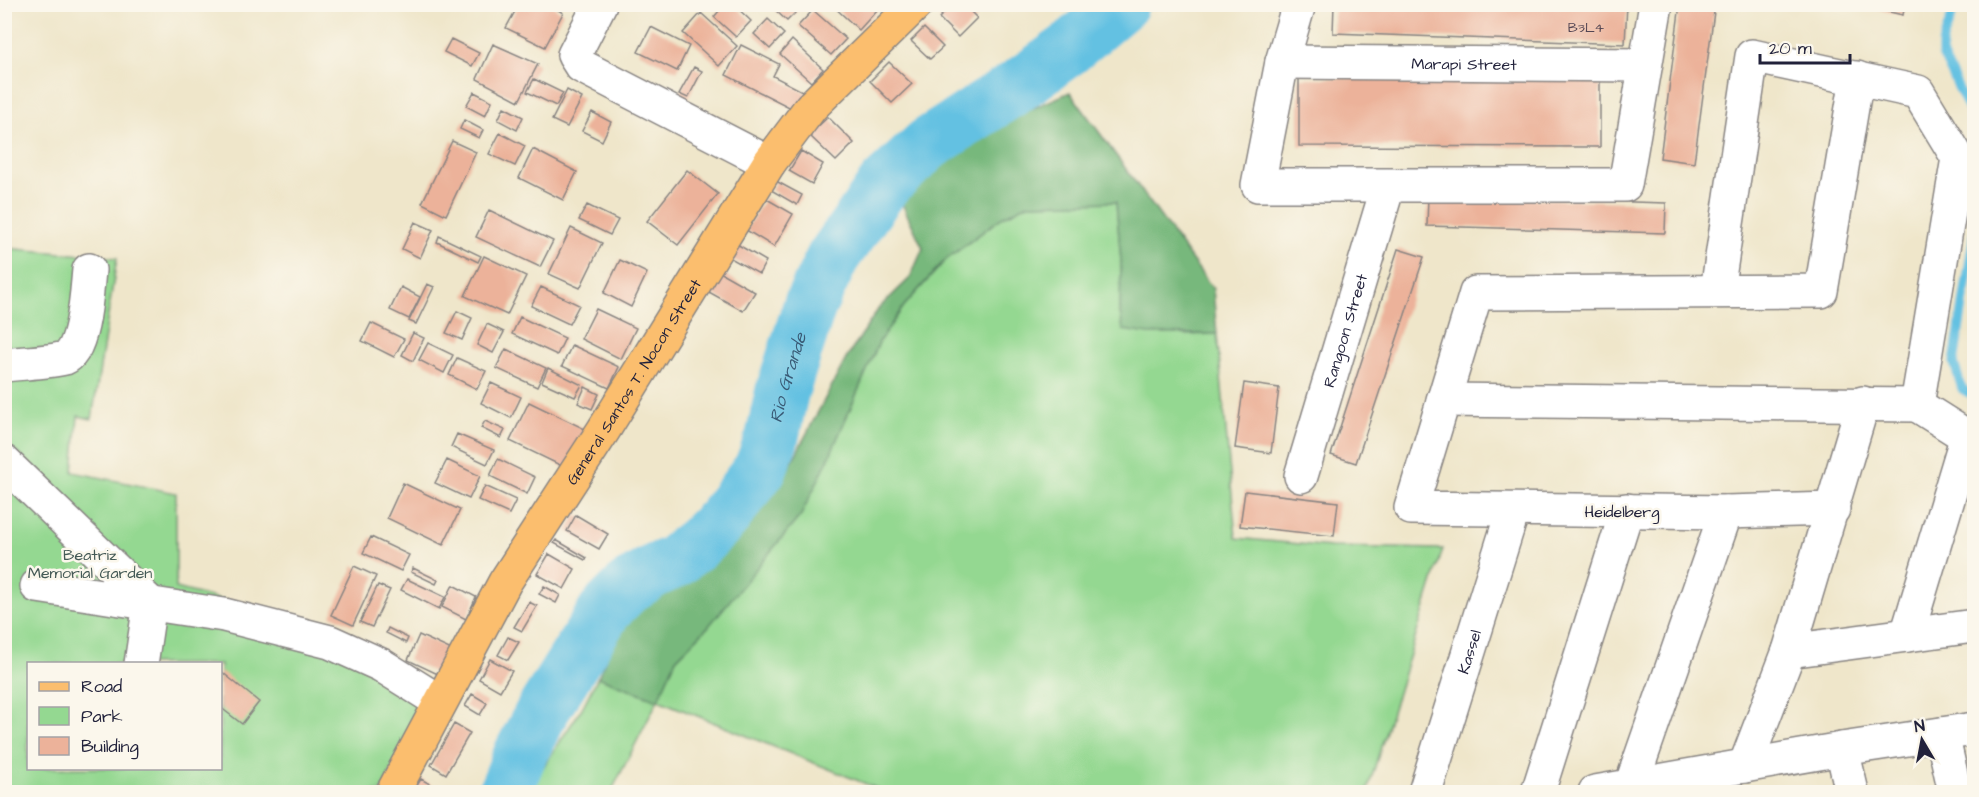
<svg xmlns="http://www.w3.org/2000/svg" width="1979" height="797" font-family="'Architects Daughter',sans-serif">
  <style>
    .green { fill: #94d891; stroke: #5b7d66; stroke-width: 1.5; fill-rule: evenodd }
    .forest { fill: #77b87b; stroke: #4c6d5b; stroke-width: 1.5 }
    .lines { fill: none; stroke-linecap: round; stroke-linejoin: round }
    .stream { stroke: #64c1e2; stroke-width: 9 }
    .river { stroke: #64c1e2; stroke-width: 54 }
    .building { fill: #ecb29a }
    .minor-casing { stroke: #888482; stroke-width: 36 }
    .major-casing { stroke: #888482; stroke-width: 36 }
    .minor { stroke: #fff; stroke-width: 33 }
    .major { stroke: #fbbe6e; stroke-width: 33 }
    .labels { text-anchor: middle; stroke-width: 5; stroke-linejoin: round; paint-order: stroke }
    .number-label { font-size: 14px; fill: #544653 }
    .street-label { font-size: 16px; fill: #22223b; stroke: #fbf7ec }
    .park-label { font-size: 16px; fill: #445955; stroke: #fbf7ec }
    .water-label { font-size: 18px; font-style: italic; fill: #395a75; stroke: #fbf7ec }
  </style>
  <rect width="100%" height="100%" fill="#fbf7ec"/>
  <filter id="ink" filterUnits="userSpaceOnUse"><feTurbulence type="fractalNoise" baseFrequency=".0167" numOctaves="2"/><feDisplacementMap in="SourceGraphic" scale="12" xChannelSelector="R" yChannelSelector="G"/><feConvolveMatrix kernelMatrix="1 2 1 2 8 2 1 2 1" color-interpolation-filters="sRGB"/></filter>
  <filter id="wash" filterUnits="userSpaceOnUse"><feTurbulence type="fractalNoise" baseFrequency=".008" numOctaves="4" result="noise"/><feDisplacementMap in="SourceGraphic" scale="24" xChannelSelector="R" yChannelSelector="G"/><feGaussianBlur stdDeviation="1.35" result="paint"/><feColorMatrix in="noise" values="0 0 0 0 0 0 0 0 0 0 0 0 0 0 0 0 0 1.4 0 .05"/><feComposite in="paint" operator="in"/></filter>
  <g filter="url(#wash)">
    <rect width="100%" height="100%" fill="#efe6ca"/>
    <path class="green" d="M1116,202L1121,261L1120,313L1185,335L1217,334L1236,538L1331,547L1443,549L1367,792H886L658,700L611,792H527L582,708L598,677L658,700L676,659L708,627L827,462L880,340L904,306L946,260L1004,216L1028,204Z
      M4,248L117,258L92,419L78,416L73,472L176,493V588L344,632L434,684L381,792H5ZM28,664H220V768H28Z"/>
    <path class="forest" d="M1070,92L1213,289L1217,334H1149L1123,330L1120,313L1121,261L1116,202L1028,204L1004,216L945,260L904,306L880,340L827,462L801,515L708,627L676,659L658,700L598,677L627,611L647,593L690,569L723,539L754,498L789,467L846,359L879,308L910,278L923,248L897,193L907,178L979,132Z"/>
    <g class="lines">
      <path class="stream" d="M1956,4L1942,43V54L1974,120
        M1974,233L1954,363L1962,389L1974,396"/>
      <path class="river" id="s1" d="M505,792L521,752L543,710L606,609L628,587L652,572L674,562L700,541L722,519L760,469L772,438L782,392L810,305L833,257L884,185L928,144L1018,86L1069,49L1122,4"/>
    </g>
    <g id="blocks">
      <path class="building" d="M519,4H549L563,13L545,47L506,28Z
        M725,4H733L751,21L736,37L714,17Z
        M777,4H791L798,10L787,21L773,8Z
        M831,4H873L878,9L859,30Z
        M953,4H963L977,18L958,37L939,18Z
        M1334,4H1627L1625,44L1333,33Z
        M1680,4H1715L1694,163L1660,158Z
        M1855,4H1905L1903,15Z
        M813,10L846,39L831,55L798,26Z
        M701,13L737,46L719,66L683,33Z
        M768,19L784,34L770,49L754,34Z
        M1974,23V42L1969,41Z
        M651,27L689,46L677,71L638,52Z
        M924,28L943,47L930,59L911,41Z
        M451,39L479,53L472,66L444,52Z
        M792,40L823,69L811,82L780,54Z
        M493,44L538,64L519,101L477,79Z
        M741,45L779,64L773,76L808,94L799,112L726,75Z
        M889,62L912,84L892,103L870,81Z
        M694,67L702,71L688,98L679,94Z
        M1299,78L1600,79V147L1299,146Z
        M534,79L563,93L556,106L527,92Z
        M567,90L582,98L567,127L552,120Z
        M474,92L492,101L485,116L466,106Z
        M504,107L523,117L517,130L498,120Z
        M592,112L611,122L602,141L582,131Z
        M828,117L854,143L836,161L809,135Z
        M464,120L483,130L479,138L460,129Z
        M500,133L525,146L515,166L489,154Z
        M452,141L476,152L446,215L422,203Z
        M533,149L577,172L563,200L519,178Z
        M801,151L823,164L812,184L789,171Z
        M687,170L718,194L678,245L647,221Z
        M776,181L802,195L797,205L771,190Z
        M1428,196L1666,203L1665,233L1427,226Z
        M765,198L793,214L774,247L746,230Z
        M587,205L618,220L610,235L579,220Z
        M489,210L553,241L540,267L476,237Z
        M415,222L433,230L420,258L402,249Z
        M571,228L602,243L580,288L549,274Z
        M439,236L481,256L478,262L437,242Z
        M735,243L766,261L759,274L727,256Z
        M1398,249L1424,257L1356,463L1331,455Z
        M484,256L526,276L507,315L465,296Z
        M620,260L647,273L631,307L604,293Z
        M718,271L755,292L743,311L707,291Z
        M427,284L434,287L416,324L409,321Z
        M401,287L420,297L409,319L390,310Z
        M541,287L579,305L569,324L531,306Z
        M596,309L636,328L621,359L581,339Z
        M457,311L472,318L462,340L446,333Z
        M520,317L565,338L557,355L512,334Z
        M371,323L404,339L394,357L362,341Z
        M487,324L504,332L493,353L477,345Z
        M413,333L424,338L413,361L402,355Z
        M428,343L453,355L444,373L419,360Z
        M572,345L619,367L609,388L562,366Z
        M506,349L546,368L537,387L496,368Z
        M457,358L486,371L477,389L449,375Z
        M548,368L582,385L575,397L542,382Z
        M491,383L521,397L511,418L481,403Z
        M1244,383L1279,388L1271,453L1235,448Z
        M585,387L599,394L592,409L578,403Z
        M529,402L587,430L568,469L510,441Z
        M485,421L505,430L501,438L481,428Z
        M457,434L494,450L487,464L451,447Z
        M498,459L535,477L527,494L490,476Z
        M447,460L480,476L469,499L435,483Z
        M403,483L460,510L443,545L387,518Z
        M485,486L516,500L509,514L478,500Z
        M1245,491L1338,502L1334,536L1240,526Z
        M576,515L608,534L599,549L567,531Z
        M371,537L409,555L401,571L363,553Z
        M556,540L587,558L585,560L554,543Z
        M549,554L575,569L564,589L537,574Z
        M354,566L376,576L353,625L331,615Z
        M413,568L438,580L436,584L411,572Z
        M407,579L445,597L439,609L401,590Z
        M378,585L390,590L372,627L360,622Z
        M453,585L476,597L466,619L442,607Z
        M544,586L560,595L556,603L539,594Z
        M529,602L537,606L522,631L514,627Z
        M388,628L408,638L406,643L386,633Z
        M419,635L456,652L444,677L408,660Z
        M508,637L519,642L508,660L498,655Z
        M490,659L512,671L500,691L479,679Z
        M222,672L259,702L242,724L220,707V674Z
        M472,694L487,703L480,715L465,706Z
        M454,724L470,733L446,774L431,765Z
        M421,779L444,792H421L415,789Z"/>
    </g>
  </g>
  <g filter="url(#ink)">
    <use href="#blocks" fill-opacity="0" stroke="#888482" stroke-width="1.5"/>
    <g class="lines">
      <g class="minor-casing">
        <g id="minor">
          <path d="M600,4L574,55L581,66L769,163"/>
          <path d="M1299,4L1282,62L1258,185H1625L1656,4"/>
          <path id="s2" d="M1282,62L1645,65"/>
          <path d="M1717,291L1752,56L1918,92L1958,158L1917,405"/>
          <path d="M4,365C20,363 51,362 65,358C84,351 87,289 89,270"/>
          <path d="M1443,400L1917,405"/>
          <path d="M1917,405L1974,441"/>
          <path d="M4,462L150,603L141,664"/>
          <path id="s3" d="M1301,476L1388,186"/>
          <path d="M1833,509L1726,512L1411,508L1476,293L1821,291L1857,78"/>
          <path d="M37,586L224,615L330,642L381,665L440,702"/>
          <path d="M1907,635L1967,436"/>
          <path d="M1789,651L1974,626"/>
          <path d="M1942,734L1955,792"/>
          <path d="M1842,749L1852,792"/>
          <path d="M1745,766L1789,651L1863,403"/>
          <path d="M1631,786L1726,512"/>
          <path id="s4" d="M1425,792L1513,510"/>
          <path d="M1538,792L1627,510"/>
          <path d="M1595,792L1842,749L1974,729"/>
        </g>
      </g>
      <g class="major-casing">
        <g id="major">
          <path id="s5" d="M393,792L505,582L603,431L769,163L811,107L916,4"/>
        </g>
      </g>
      <use href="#minor" class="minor"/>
      <use href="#major" class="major"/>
    </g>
  </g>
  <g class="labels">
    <g class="number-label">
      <text x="1586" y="32">B3L4</text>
    </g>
    <g class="street-label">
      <text dy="6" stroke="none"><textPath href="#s2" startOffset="182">Marapi Street</textPath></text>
      <text dy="6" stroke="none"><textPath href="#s3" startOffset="152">Rangoon Street</textPath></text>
      <text dy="6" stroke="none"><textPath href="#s5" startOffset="476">General Santos T. Nocon Street</textPath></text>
      <text x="1622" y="517">Heidelberg</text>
      <text dy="6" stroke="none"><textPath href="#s4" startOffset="147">Kassel</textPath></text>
    </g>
    <g class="park-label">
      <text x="90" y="560">Beatriz<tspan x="90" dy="18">Memorial Garden</tspan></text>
    </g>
    <g class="water-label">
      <text dy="6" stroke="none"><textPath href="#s1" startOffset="516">Rio Grande</textPath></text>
    </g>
  </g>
  <rect width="1979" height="797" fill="none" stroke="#fbf7ec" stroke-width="24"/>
  <rect x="27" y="662" width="195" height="108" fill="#fbf7ec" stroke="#a4a2a5" stroke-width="1.5"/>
  <rect x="39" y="682" width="30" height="9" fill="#fbbe6e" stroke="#a4a2a5" stroke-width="1.5"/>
  <text x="81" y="692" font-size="18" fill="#22223b">Road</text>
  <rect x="39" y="707" width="30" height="18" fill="#94d891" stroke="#a4a2a5" stroke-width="1.5"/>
  <text x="81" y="722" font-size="18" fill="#22223b">Park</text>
  <rect x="39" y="737" width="30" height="18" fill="#ecb29a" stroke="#a4a2a5" stroke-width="1.5"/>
  <text x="81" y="752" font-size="18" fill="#22223b">Building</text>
  <g transform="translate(1922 740) rotate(350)" stroke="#fbf7ec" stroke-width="4.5" paint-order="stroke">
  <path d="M0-4.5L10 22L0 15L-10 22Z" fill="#22223b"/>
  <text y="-9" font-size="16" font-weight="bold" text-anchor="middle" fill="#22223b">N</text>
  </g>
  <path d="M1760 54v9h90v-9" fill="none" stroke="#22223b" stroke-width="3"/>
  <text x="1769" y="54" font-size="18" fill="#22223b" stroke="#fbf7ec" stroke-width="4.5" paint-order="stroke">20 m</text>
</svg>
